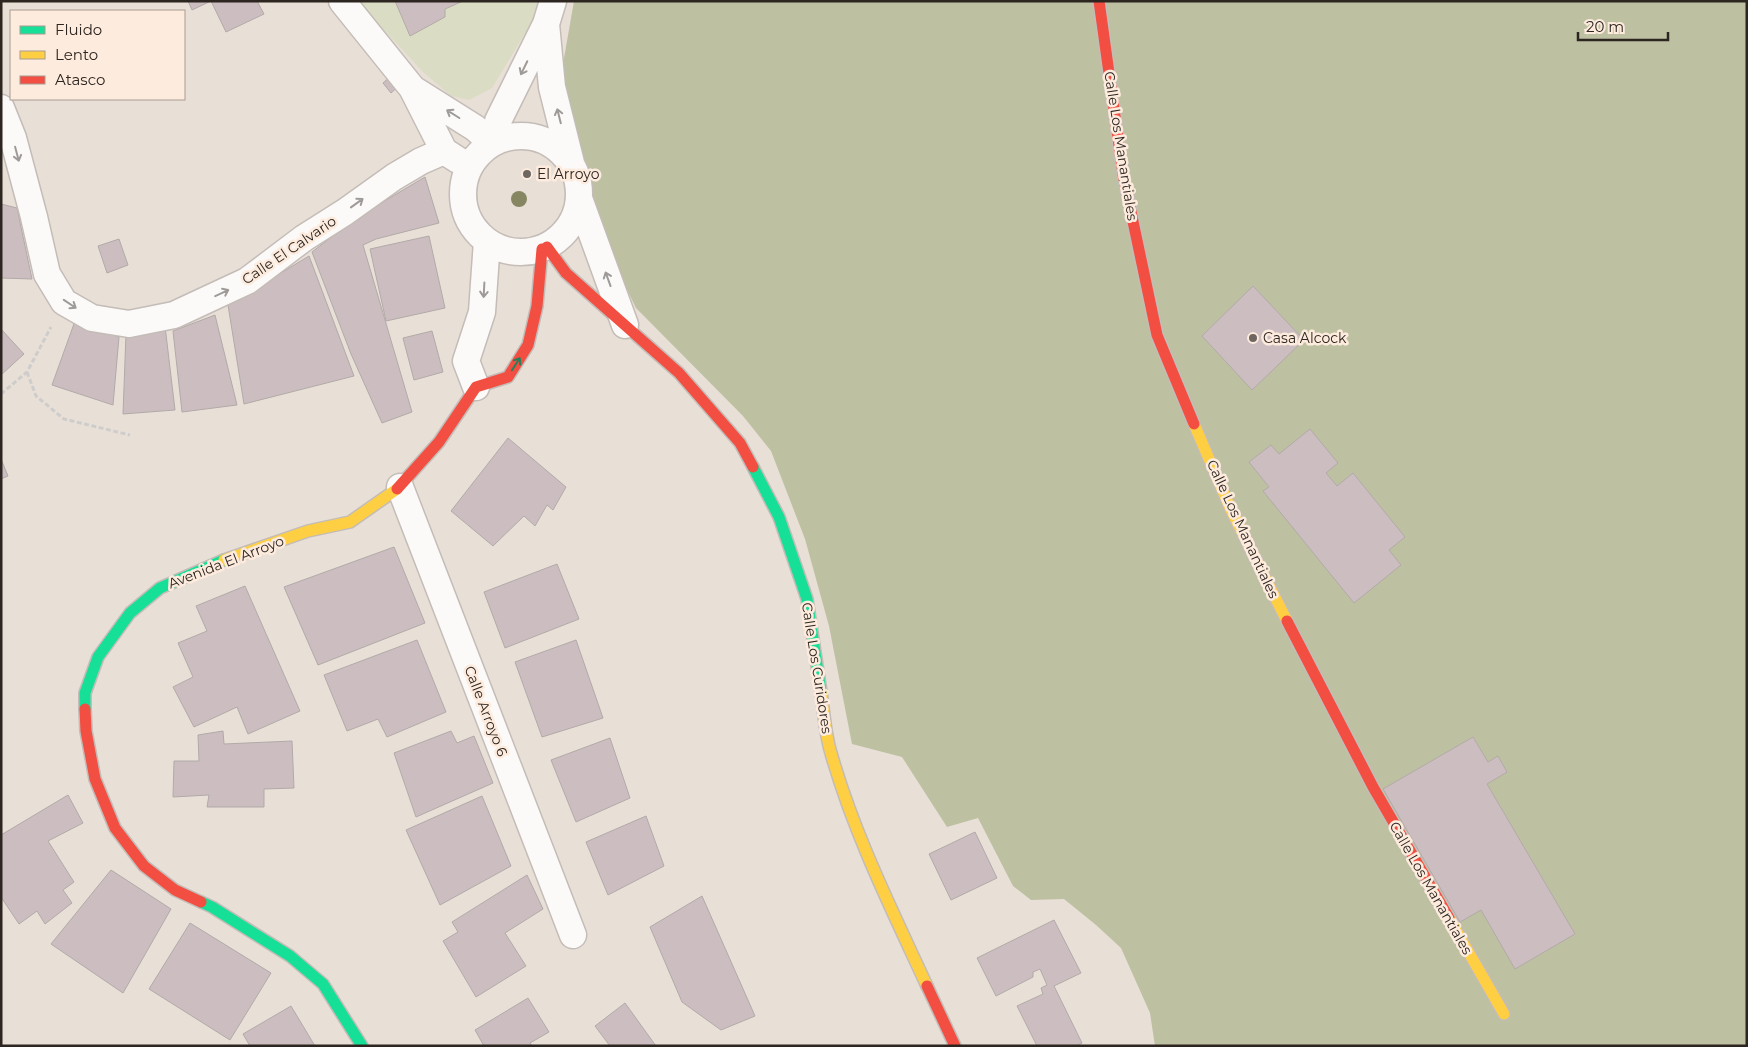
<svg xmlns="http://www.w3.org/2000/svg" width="1748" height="1047" font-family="Montserrat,sans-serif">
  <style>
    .green { fill: #dbdcc4 }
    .forest { fill: #bdc0a1 }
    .building { fill: #ccbec0; stroke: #b2aaa8 }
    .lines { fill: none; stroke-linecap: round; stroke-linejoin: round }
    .street-casing { stroke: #c4bcb7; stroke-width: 29 }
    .fast-casing { stroke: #c4bcb7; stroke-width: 14 }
    .slow-casing { stroke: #c4bcb7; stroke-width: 14 }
    .jam-casing { stroke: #c4bcb7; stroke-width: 14 }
    .path { stroke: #cfcdcb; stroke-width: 3; stroke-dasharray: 5 2.5; stroke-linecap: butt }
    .street { stroke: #fcfaf9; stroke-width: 26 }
    .fast { stroke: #16e098; stroke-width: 11 }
    .slow { stroke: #ffcf43; stroke-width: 11 }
    .jam { stroke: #f24e42; stroke-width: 11 }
    .tree { fill: #868762 }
    .oneway { stroke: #9e9a97 }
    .oneway2 { stroke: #21825c }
    .poi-dot { fill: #6e6660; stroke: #fdebdd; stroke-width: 2 }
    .labels { text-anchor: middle; stroke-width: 5; stroke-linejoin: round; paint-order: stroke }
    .street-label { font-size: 14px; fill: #2c2520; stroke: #fdebdd }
    .poi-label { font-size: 14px; fill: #2c2520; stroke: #fdebdd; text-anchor: start }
  </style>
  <rect width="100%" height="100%" fill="#e8dfd7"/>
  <path class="green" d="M357,1H395L410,36L445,9L463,1H541L536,15L492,88L469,100L451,96L423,72Z"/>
  <path class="forest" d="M574,1H1747V1046H1155L1150,1013L1121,948L1096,925L1064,899L1031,900L1013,886L978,818L947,827L902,757L852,744L829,626L805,539L771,451L743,416L636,308L598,230L569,119L563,64Z"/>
  <path class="building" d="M188,1H211L192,10Z
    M211,1H257L264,14L226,32Z
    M395,1H463L445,9V17L410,36Z
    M393,74L401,84L391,93L383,83Z
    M425,177L439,223L376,239L363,245L412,412L382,423L351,354L312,252L356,218Z
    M1,204L17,208L32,279L1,278Z
    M429,236L445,308L386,321L370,249Z
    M119,239L128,265L107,273L98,246Z
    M309,256L354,376L244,404L228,305Z
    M1253,286L1304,340L1252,390L1202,336Z
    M215,315L237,405L182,412L173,331Z
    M75,321L119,337L113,405L52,385Z
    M165,326L175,410L123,414L126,334Z
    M1,329L24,354L1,375Z
    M432,331L443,372L414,380L403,338Z
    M1310,429L1338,463L1326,473L1337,486L1353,473L1405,537L1389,550L1401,565L1354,603L1263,491L1269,487L1249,462L1271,445L1279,454Z
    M508,438L566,487L553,510L547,505L535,526L524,516L493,546L451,511Z
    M1,459L8,476L1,479Z
    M394,547L425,623L318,665L284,587Z
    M557,564L579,619L505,648L484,592Z
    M245,586L300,711L248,734L237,707L194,727L173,687L193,677L178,643L207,631L196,606Z
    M417,640L446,712L387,737L378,719L347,731L324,675Z
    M576,640L603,718L542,737L515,662Z
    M223,731L224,744L292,741L294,788L264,789V807H207L209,795L173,797L174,761H199L198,735Z
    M451,731L457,743L474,736L493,783L416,817L394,753Z
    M1473,737L1488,762L1498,756L1507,772L1487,784L1575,934L1515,969L1481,910L1460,922L1383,789Z
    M610,738L630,798L576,822L551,760Z
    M68,795L83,823L48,841L74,882L63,890L72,903L45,924L37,911L19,924L1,897V835Z
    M482,796L511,866L440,905L406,830Z
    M646,816L664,866L608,895L586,842Z
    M975,832L997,878L951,900L929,854Z
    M111,870L171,909L123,993L51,944Z
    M527,875L543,909L505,933L526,966L476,997L443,941L458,932L452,922Z
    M702,896L755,1016L721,1030L682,1002L650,927Z
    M1054,920L1081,973L1054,986L1082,1043L1076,1046H1037L1017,1006L1043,994L1041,988L1047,985L1040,969L1033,972V977L996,996L977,958Z
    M190,923L271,973L230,1040L149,989Z
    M528,998L549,1032L530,1043L532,1046H484L475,1030Z
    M625,1003L656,1046H610L595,1026Z
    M291,1006L315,1046H250L243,1034Z"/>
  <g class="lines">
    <g class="street-casing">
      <path id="street" d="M342,1L412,88L444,151L458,160
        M546,24L552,87L571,163
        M413,89L475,128L492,143
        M1,108L13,138L34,217L47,274L64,302L92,318L129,324L174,315L247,281L304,238L345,212L394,177L421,161L444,151
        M463 194a58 58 0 1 1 116 0a58 58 0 1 1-116 0Z
        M496,141L498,121L546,24L553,1
        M580,201L625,325
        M476,387L466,361L482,312L487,241
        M400,487L573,935"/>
    </g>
    <g class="fast-casing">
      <path id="fast" d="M753,467L779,517L807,599L821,692
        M85,709V693L98,657L130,613L160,588L224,560
        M201,902L212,907L290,956L323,984L362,1046"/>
    </g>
    <g class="slow-casing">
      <path id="slow" d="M1194,424L1231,510L1287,621
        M224,560L308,531L350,522L397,489
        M821,692C824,712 825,734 831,753C854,834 892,910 927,986
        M1449,918L1504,1014"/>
    </g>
    <g class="jam-casing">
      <path id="jam" d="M1099,1L1123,174L1157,335L1194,424
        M547,247L566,273L679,373L740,443L753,467
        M397,489L439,442L476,387L508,377L528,345L537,306L542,249
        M1287,621L1373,787L1449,918
        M85,709L86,731L95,779L115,828L144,866L175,890L201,902
        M927,986L955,1046"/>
    </g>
    <path class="path" d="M27,372L36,396L64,419L130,435
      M1,394L27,372L51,327"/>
    <use href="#street" class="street"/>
    <use href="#fast" class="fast"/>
    <use href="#slow" class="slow"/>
    <use href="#jam" class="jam"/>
  </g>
  <circle class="tree" cx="519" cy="199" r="8"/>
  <defs><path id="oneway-shaft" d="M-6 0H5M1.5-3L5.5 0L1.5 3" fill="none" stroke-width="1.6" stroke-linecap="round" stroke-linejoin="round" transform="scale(1.25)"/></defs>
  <g class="oneway">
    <use href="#oneway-shaft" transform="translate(524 68) rotate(116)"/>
    <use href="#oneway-shaft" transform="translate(453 114) rotate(-148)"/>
    <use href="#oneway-shaft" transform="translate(559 116) rotate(-104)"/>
    <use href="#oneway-shaft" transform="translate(17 154) rotate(75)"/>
    <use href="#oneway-shaft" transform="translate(357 203) rotate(-36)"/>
    <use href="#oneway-shaft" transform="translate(608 279) rotate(-110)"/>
    <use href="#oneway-shaft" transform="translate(484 290) rotate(93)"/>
    <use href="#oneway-shaft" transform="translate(222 293) rotate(-25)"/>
    <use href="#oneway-shaft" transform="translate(70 304) rotate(34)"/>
  </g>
  <use class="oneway2" href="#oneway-shaft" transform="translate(516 364) rotate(-57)"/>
  <g class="poi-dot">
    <circle cx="527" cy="174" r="5"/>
    <circle cx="1253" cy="338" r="5"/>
  </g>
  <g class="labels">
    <g class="street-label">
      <text transform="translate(1121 146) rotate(81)" y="5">Calle Los Manantiales</text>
      <text transform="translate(289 250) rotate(-34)" y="5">Calle El Calvario</text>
      <text transform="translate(1243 529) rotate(65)" y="5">Calle Los Manantiales</text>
      <text transform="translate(226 562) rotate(-21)" y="5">Avenida El Arroyo</text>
      <text transform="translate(817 668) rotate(81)" y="5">Calle Los Curidores</text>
      <text transform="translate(486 711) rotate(69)" y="5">Calle Arroyo 6</text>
      <text transform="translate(1431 888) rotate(60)" y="5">Calle Los Manantiales</text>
    </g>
    <g class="poi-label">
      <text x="537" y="179">El Arroyo</text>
      <text x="1263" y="343">Casa Alcock</text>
    </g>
  </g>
  <rect width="1748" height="1047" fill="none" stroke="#2c2520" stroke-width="5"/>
  <rect x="10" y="10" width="175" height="90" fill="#fdebdd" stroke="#a99c91"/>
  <rect x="20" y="26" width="25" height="8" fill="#16e098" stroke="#a99c91"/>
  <text x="55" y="35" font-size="15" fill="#2c2520">Fluido</text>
  <rect x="20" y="51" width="25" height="8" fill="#ffcf43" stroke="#a99c91"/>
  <text x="55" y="60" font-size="15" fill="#2c2520">Lento</text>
  <rect x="20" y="76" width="25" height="8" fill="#f24e42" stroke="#a99c91"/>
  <text x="55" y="85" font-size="15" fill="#2c2520">Atasco</text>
  <path d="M1578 32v8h90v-8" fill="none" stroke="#2c2520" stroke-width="2.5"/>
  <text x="1586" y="32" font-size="15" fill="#2c2520" stroke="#fdebdd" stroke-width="4" paint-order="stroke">20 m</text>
</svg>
